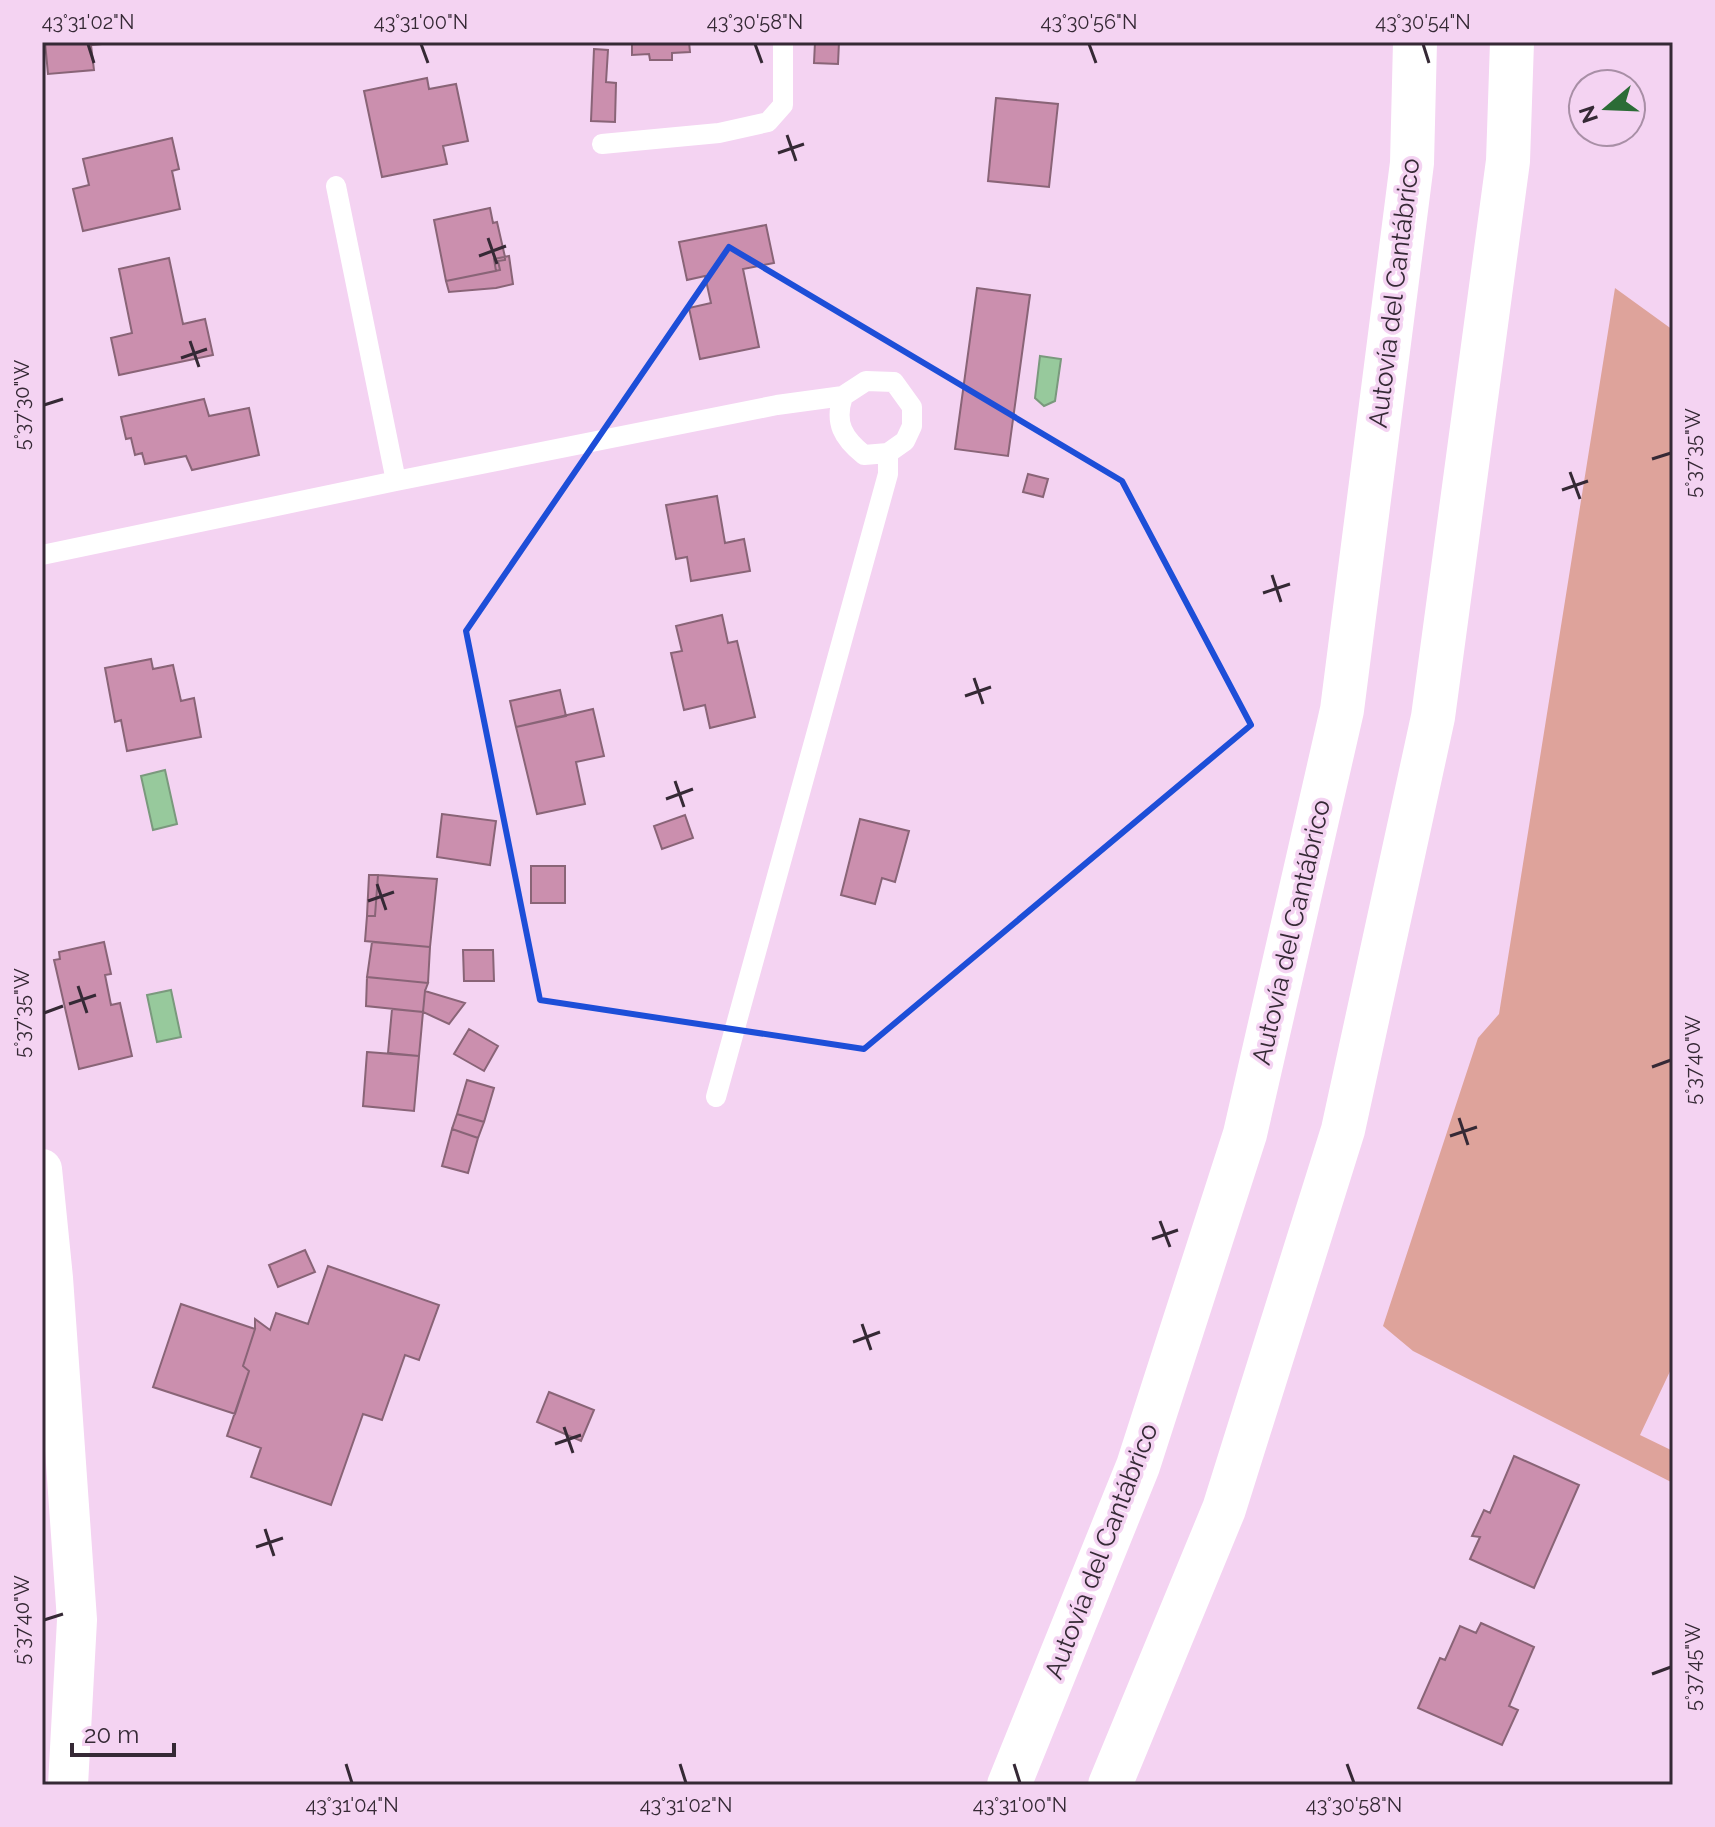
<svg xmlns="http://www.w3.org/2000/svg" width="1715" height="1827" font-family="Raleway,sans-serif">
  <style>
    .green { fill: #dea39b }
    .water { fill: #97c99c; stroke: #7a997d; stroke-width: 2 }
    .building { fill: #cb8fae; stroke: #896477; stroke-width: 2 }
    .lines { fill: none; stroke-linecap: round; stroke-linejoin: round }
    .lane { stroke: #fff; stroke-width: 20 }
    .street { stroke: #fff; stroke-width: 40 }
    .highway { stroke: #fff; stroke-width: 44 }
    .marked { fill: none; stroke: #1d4ed8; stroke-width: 6; stroke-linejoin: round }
    .ticks { fill: none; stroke: #352935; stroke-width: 3 }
    .labels { text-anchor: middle; stroke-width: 7; stroke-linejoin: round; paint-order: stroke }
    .street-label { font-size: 26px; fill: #352935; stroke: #f4d3f2 }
    .neatline { fill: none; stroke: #352935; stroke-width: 3 }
    .ticks-label { font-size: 20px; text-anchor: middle; fill: #352935 }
  </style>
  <rect width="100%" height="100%" fill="#f4d3f2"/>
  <path class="green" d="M1615,288L1673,330V1365L1640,1435L1673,1451V1483L1413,1351L1383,1326L1478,1038L1499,1014Z"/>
  <path class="water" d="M1040,356L1061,359L1055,401L1044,406L1035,398Z
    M165,770L177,824L153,830L141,776Z
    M171,990L181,1037L157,1042L147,995Z"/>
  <path class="building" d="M45,42H124L91,45L94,70L48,74Z
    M632,42H689L690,52L672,53V60H650L649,54L632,55Z
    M815,42H839L838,64L814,63Z
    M594,49L608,50L606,82L616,83L615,122L591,121Z
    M427,78L429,89L456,84L468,141L443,146L447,164L382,177L364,91Z
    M996,98L1058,104L1049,187L988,181Z
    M172,138L179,169L172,171L180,209L83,231L73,189L89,185L83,159Z
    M490,208L493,223L497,222L505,257V260L498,261L500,270L446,281L434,220Z
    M766,225L774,263L743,269L759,347L700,359L689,308L711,303L705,276L687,280L679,242Z
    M509,256L513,284L496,288L449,292L446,281L496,271L494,259Z
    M169,258L183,324L205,319L213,355L119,375L111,338L132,333L119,269Z
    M977,288L1030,295L1008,456L955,449Z
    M204,399L209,416L249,408L259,455L192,470L186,456L145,464L142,453L135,455L131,438L126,439L121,417Z
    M1028,474L1048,479L1043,497L1023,492Z
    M717,496L725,543L744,539L750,571L691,581L687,557L676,559L666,505Z
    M722,615L728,643L737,641L755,717L710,728L705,705L684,710L671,653L682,651L676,626Z
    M151,659L153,669L173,665L181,701L194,698L201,737L127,751L121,720L115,722L105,668Z
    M560,690L566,716L516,727L510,701Z
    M593,709L604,756L576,762L585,804L537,814L516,727Z
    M442,814L496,821L490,865L437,857Z
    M685,815L693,838L662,849L654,826Z
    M860,819L909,831L895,882L882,878L875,904L841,895Z
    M531,866H565V903H531Z
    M369,875H378L375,916H367Z
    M378,875L437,879L430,947L365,941L367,916H375Z
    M104,942L111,974L105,975L111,1005L120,1003L132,1056L79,1069L54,960L60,959L59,952Z
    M372,942L430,947L428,983L367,977Z
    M463,950H493L494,981H464Z
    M367,977L428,983L425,991L423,1012L366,1006Z
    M425,991L465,1003L449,1024L423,1012Z
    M392,1009L423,1012L419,1056L388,1053Z
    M469,1029L498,1046L484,1071L454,1054Z
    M367,1052L419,1056L414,1111L363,1106Z
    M467,1080L494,1088L484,1122L457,1114Z
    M457,1114L484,1122L478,1138L452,1129Z
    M452,1129L478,1138L468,1173L442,1166Z
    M305,1250L315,1272L278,1287L269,1265Z
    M328,1266L439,1305L419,1360L405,1355L382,1420L363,1414L331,1505L251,1477L261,1448L227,1436L249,1371L243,1366L255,1329V1319L270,1330L276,1313L308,1324Z
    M181,1304L255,1329L243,1366L249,1371L235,1414L153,1387Z
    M549,1392L594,1410L581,1441L537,1422Z
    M1514,1456L1579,1485L1534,1588L1470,1559L1480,1537L1472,1536L1484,1510L1490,1513Z
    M1481,1623L1534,1647L1509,1706L1518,1710L1502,1745L1418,1708L1440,1658L1445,1660L1460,1626L1476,1633Z"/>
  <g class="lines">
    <path class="lane" d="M602,144L719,133L768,122L783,105V42
      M336,186L396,481
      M42,555L396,481L777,405L843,396L866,381L894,382L912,407V426L905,441L888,453L864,455C843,438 834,423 843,396
      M716,1097L888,474V453"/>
    <path class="street" d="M42,1169L53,1278L77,1620L68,1785"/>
    <path class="highway" d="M1009,1785L1138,1466L1245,1134L1342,710L1412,163L1415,42
      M1110,1785L1224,1509L1343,1130L1433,717L1508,161L1512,42"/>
  </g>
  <path class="marked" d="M729,247L1122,481L1251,725L864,1049L540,1000L466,631Z"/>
  <path class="ticks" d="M88,44L94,63M421,44L428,63M755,44L762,63M1089,44L1096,63M1423,44L1429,63M787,135L796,161M778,153L804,144M488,238L497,264M479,256L506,246M190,341L199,367M181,358L207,349M44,405L63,399M1652,459L1671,453M1570,472L1580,499M1562,490L1588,481M1272,575L1281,602M1263,593L1290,584M974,678L983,704M965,696L991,687M675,781L684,807M666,799L693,789M377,884L386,910M368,901L394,892M78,986L87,1013M69,1004L96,995M44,1013L63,1006M1652,1067L1671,1060M1459,1118L1468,1145M1450,1136L1477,1127M1160,1221L1170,1247M1152,1239L1178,1230M862,1324L871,1350M853,1342L880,1332M564,1427L573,1453M555,1444L581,1435M265,1529L274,1556M256,1547L283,1538M44,1620L63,1614M1652,1674L1671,1667M346,1764L352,1783M680,1764L686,1783M1014,1764L1020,1783M1347,1764L1354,1783"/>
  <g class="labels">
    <g class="street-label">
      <text transform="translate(1394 293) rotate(-83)" y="9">Autovía del Cantábrico</text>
      <text transform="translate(1291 932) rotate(-77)" y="9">Autovía del Cantábrico</text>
      <text transform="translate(1101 1551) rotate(-69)" y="9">Autovía del Cantábrico</text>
    </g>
  </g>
  <rect width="1715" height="1827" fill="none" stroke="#f4d3f2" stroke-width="88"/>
  <g transform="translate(1607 108) rotate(251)"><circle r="38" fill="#f4d3f2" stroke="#a88fa6" stroke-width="2"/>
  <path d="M0-6L14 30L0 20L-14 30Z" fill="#2b6c36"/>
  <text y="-12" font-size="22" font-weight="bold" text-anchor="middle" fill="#352935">N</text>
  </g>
  <path d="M72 1743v12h102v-12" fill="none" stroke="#352935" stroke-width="4"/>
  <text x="84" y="1743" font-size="24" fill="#352935" stroke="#f4d3f2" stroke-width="6" paint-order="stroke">20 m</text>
  <rect x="44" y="44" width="1627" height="1739" class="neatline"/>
  <g class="ticks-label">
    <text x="88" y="29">43°31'02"N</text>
    <text x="421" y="29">43°31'00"N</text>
    <text x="755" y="29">43°30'58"N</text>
    <text x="1089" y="29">43°30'56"N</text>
    <text x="1423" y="29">43°30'54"N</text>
    <text transform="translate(22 405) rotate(-90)" y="7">5°37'30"W</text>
    <text transform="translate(1693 453) rotate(-90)" y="7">5°37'35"W</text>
    <text transform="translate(22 1013) rotate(-90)" y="7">5°37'35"W</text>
    <text transform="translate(1693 1060) rotate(-90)" y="7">5°37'40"W</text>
    <text transform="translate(22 1620) rotate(-90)" y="7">5°37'40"W</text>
    <text transform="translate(1693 1667) rotate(-90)" y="7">5°37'45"W</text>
    <text x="352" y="1812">43°31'04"N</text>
    <text x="686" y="1812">43°31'02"N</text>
    <text x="1020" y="1812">43°31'00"N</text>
    <text x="1354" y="1812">43°30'58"N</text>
  </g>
</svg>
